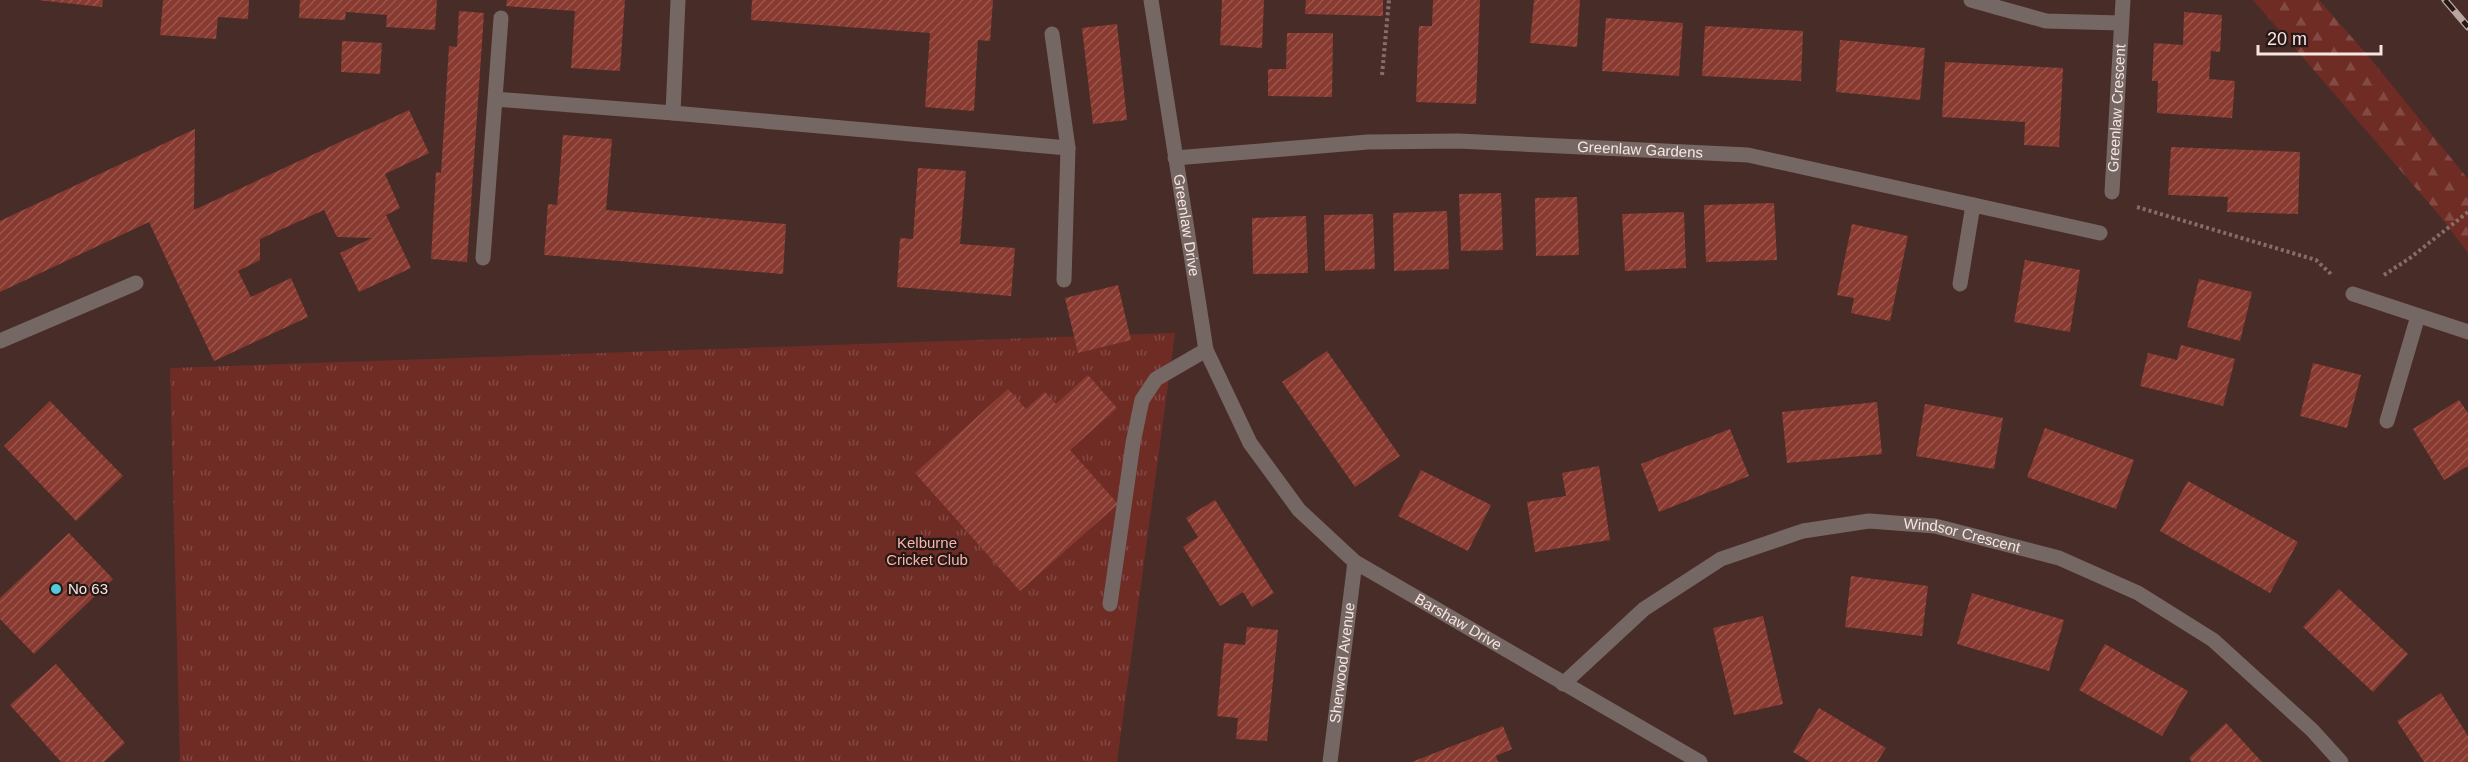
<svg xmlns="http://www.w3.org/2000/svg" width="2468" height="762" font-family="Helvetica,sans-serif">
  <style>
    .forest { fill: url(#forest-firs) }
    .park { fill: url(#park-tufts) }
    .building { fill: url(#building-hatch) }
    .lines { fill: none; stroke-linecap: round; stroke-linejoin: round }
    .path { stroke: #866d69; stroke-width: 4; stroke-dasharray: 3 3; stroke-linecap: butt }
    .service { stroke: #756764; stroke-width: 15 }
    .minor { stroke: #756764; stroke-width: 15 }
    .rail-casing { stroke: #bba5a2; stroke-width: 7 }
    .rail { stroke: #251816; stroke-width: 4.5; stroke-dasharray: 14; stroke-linecap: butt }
    .poi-dot { fill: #54cadc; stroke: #251816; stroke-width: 2 }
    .labels { text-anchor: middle; stroke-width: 4.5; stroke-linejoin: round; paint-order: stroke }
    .street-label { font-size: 15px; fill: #f8e5e2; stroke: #251816 }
    .park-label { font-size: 15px; fill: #fab4a9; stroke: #251816 }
    .poi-label { font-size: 15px; fill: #f8e5e2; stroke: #251816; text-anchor: start }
  </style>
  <defs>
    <pattern id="forest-firs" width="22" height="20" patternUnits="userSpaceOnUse" patternTransform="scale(1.5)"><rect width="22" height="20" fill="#6e2c25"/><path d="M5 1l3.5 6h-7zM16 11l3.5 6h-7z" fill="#834a44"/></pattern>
    <pattern id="park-tufts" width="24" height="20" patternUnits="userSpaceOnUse" patternTransform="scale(1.5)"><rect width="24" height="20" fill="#6e2c25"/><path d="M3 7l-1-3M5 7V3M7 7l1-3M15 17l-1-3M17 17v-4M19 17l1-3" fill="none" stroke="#834a44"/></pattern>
    <pattern id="building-hatch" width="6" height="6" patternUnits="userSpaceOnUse" patternTransform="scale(1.5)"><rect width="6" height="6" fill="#883a30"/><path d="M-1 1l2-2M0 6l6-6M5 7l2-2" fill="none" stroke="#9a564e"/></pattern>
  </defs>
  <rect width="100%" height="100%" fill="#482c28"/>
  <path class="forest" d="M2253,0H2319L2370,58L2468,179V253L2440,216Z"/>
  <path class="park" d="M1175,333L1117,762H180L170,368Z"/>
  <path class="building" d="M37,0H103L102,7Z
    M163,0H249L248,19L218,17L216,39L160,35Z
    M300,0H437L435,30L386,27L387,15L346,12L345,20L299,18Z
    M507,0H625L620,71L571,68L575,11L506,6Z
    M752,0H993L990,41L978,40L974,111L925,107L930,33L751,20Z
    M1222,0H1264L1262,48L1220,45Z
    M1306,0H1383V16L1305,14Z
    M1433,0H1480L1476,104L1416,102L1419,26H1432Z
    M1534,0H1580L1577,47L1530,43Z
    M459,11L484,13L467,262L431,259L436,172L441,173L449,46L457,47Z
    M2184,12L2222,15L2220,52L2211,51L2209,79L2235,81L2232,118L2157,113L2158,81H2152L2154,43L2183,45Z
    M1606,18L1683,23L1679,76L1602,71Z
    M1117,24L1127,120L1093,124L1082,28Z
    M1705,26L1803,31L1801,81L1702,76Z
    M1287,33H1333L1332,97L1268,96V69H1286Z
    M1840,40L1925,48L1920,100L1836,92Z
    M342,41L382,43L380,74L341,72Z
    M1945,62L2063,68L2059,147L2024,145L2025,122L1942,117Z
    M409,110L429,153L385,174L400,208L386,215L411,268L359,292L340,253L372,238L337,237L324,210L260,239V260L238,271L251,297L291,278L308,317L214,361L149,222L0,292V221L195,129L194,210Z
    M563,135L612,139L606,210L786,224L783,274L544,255L548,204L557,205Z
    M2171,147L2300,152L2298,214L2227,212L2228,197L2168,195Z
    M918,168L966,171L960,244L1015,248L1011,296L897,287L900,238L913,239Z
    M1501,193L1503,250L1461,251L1459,194Z
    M1577,197L1579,255L1536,256L1535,198Z
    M1774,203L1777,260L1706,262L1704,205Z
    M1447,211L1449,269L1394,271L1393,213Z
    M1684,212L1686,268L1625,271L1622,214Z
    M1373,214L1375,269L1325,271L1324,215Z
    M1306,216L1308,273L1253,274L1252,218Z
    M1852,224L1908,236L1890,321L1851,313L1854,298L1837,295Z
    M2025,260L2080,270L2070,332L2014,322Z
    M2199,279L2252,292L2240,341L2187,327Z
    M1118,285L1131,340L1078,353L1065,298Z
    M2181,345L2235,359L2223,406L2140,386L2148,353L2177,360Z
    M1327,351L1400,456L1355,487L1282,382Z
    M2313,363L2361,375L2347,428L2300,416Z
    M1088,375L1117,408L1070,450L1118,504L1020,591L915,473L1008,389L1026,409L1045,392L1056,404Z
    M2459,400L2468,413V466L2444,480L2413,429Z
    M50,401L123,476L76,521L4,446Z
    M1877,402L1882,454L1787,463L1782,412Z
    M1925,404L2003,418L1994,469L1916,456Z
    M2045,428L2134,460L2116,509L2027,477Z
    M1730,429L1749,476L1659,512L1641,464Z
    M1599,466L1610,540L1535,552L1527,502L1566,496L1562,473Z
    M1421,470L1491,505L1468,551L1398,516Z
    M2188,481L2298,542L2270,593L2160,531Z
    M1215,500L1274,593L1252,607L1243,592L1220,606L1183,547L1198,537L1186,518Z
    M69,533L113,579L34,654L0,619V598Z
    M1851,576L1928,586L1922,636L1845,627Z
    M2339,589L2408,654L2373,692L2303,627Z
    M1972,593L2064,620L2049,671L1957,644Z
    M1763,616L1783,704L1734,715L1713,628Z
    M1247,627L1278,630L1267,741L1236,739L1238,718L1217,716L1224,643L1245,645Z
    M2105,644L2188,691L2162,736L2079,690Z
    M56,664L125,743L104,762H61L10,705Z
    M2441,693L2468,736V762H2424L2397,721Z
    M1819,708L1886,748L1877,762H1810L1793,752Z
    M2226,723L2262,762H2192L2189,758Z
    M1503,726L1512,749L1496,756L1498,762H1412Z"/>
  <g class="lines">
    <path class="path" d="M1382,75L1389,0
      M2137,207L2316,260L2332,275
      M2384,275L2410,258L2468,212"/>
    <path class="service" d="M1052,34L1068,148L1064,280
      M495,99L673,113
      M483,258L501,18
      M1110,604L1133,443L1142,400L1156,379L1206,350"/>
    <g class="minor">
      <path d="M678,0L673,113L1068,148"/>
      <path id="s1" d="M1151,0L1206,350L1250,443L1299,510L1355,562L1700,762"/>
      <path d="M1971,0L2046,21L2121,23"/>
      <path id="s2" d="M1175,158L1368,142L1458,141L1748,155L2100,233"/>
      <path id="s3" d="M2112,192L2123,0"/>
      <path d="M1960,284L1973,205"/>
      <path d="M2353,294L2468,332"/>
      <path d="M0,341L136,283"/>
      <path d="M2387,421L2418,316"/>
      <path id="s4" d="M1563,684L1644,609L1721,559L1803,531L1869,521L1935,526L2059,558L2138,593L2213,640L2312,730L2341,762"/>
      <path id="s5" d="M1330,762L1355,562"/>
    </g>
    <g class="rail-casing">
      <path id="rail" d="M2445,0L2468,27"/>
    </g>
    <use href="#rail" class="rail"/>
  </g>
  <circle class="poi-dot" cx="56" cy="589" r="6"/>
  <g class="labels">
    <g class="street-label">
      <text dy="5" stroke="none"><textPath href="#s3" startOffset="84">Greenlaw Crescent</textPath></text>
      <text dy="5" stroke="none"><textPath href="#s2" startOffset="466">Greenlaw Gardens</textPath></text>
      <text dy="5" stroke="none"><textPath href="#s1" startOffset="228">Greenlaw Drive</textPath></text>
      <text dy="5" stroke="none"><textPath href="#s4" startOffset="450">Windsor Crescent</textPath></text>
      <text dy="5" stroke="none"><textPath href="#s1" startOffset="736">Barshaw Drive</textPath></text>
      <text dy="5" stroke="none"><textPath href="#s5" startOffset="100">Sherwood Avenue</textPath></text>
    </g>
    <g class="park-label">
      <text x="927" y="548">Kelburne<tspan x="927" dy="17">Cricket Club</tspan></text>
    </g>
    <g class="poi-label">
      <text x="68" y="594">No 63</text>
    </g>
  </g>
  <path d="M2258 45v9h123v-9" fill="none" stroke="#f8e5e2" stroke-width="3"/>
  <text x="2267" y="45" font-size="18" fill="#f8e5e2" stroke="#251816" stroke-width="4.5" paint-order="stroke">20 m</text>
</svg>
